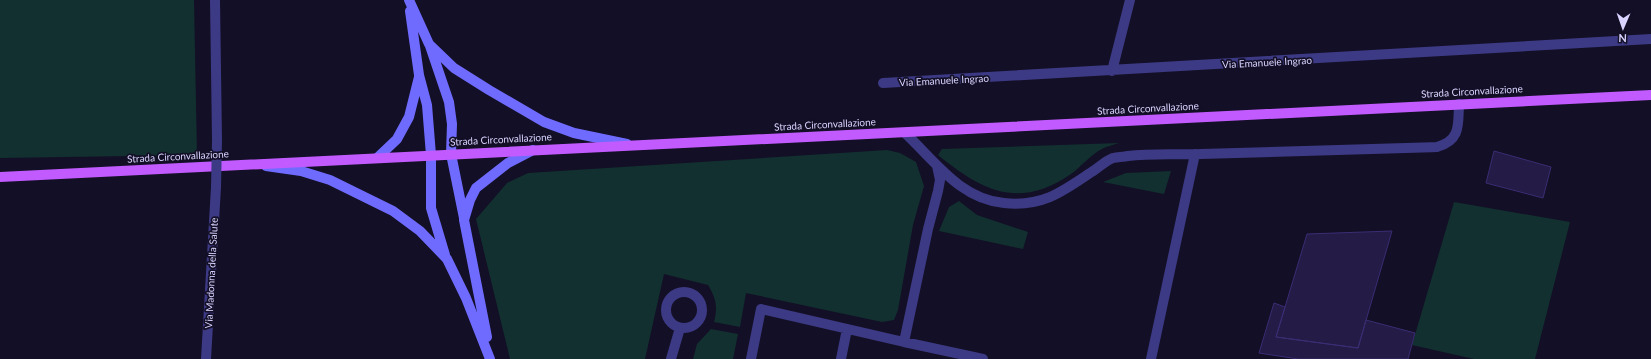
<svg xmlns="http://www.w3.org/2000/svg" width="1651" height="359" font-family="Lato,sans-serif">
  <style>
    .green { fill: #12302f }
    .building { fill: #241b47; stroke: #3b2d73 }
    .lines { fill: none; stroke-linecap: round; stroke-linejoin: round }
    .lane { stroke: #3d3a85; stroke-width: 10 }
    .street { stroke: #3d3a85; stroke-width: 10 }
    .secondary { stroke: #6f6bff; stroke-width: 10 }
    .primary { stroke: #c25bff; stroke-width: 10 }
    .street-bridge { stroke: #3d3a85; stroke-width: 10 }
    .labels { text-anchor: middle; stroke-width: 3.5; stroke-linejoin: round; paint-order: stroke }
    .street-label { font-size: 10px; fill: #d9d4ff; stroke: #130f26 }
  </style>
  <rect width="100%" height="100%" fill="#130f26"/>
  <path class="green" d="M0,0H194L197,155L0,158Z
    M1119,143C1114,145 1107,146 1102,149C1090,155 1081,167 1071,174C1019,210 982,191 938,155L942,149Z
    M887,150L900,153L916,162L924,186L913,225L898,310L894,320L882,322L746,293L740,327L714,322C718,307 716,298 708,285L664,274L645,359H510L476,219L507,183L528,173Z
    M1171,171L1164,194L1103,182L1126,173Z
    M959,201L977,215L1028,232L1023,249L939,231L949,207Z
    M1454,202L1570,222L1535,359H1474L1412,345Z
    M711,329L738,334L733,359H693L697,344Z"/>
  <path class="building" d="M1494,151L1551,167L1543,198L1486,183Z
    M1392,231L1358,348L1276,337L1307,234Z
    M1274,303L1285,307L1276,337L1358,348L1366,320L1415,333L1408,359H1298L1259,353Z"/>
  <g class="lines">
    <path class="lane" d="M905,133C935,161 960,199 1004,203C1041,207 1061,193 1090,173C1097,169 1105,161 1113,158C1117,157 1123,157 1128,156C1152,153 1176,155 1201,154C1279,152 1358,149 1437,147C1461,140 1458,125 1459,104
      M937,166L940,180L938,191L928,229L904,342L983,359
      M666 310a18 18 0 1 1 36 0a18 18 0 1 1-36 0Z
      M671,359L680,328
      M751,359L761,309L904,342
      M841,359L847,329
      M1151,359L1195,154"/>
    <path class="street" d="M215,0L217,140
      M1112,71L1130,0
      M883,83L1651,39
      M206,359L216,187"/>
    <path class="secondary" d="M409,0L429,44L454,68L489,90L544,122L574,133L627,144
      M410,11L419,75L427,105L431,155V208L445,255
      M430,46L449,102L452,124L451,154L464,218
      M377,158L397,139L409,117L419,77
      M266,166L301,171L330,180L393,211L420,231L447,259L466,298L490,359
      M487,337L464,220L470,200L476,188L508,163L533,150"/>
    <path class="primary" d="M0,177L1651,95"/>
    <path class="street-bridge" d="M216,187L217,140"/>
  </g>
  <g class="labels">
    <g class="street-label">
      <text transform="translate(1267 62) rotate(-3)" y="4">Via Emanuele Ingrao</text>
      <text transform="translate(944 80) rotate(-3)" y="4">Via Emanuele Ingrao</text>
      <text transform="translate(1472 91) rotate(-3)" y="4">Strada Circonvallazione</text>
      <text transform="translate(1148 108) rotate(-3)" y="4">Strada Circonvallazione</text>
      <text transform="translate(825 124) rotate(-3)" y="4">Strada Circonvallazione</text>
      <text transform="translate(501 139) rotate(-3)" y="4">Strada Circonvallazione</text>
      <text transform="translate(178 156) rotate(-3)" y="4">Strada Circonvallazione</text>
      <text transform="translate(211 273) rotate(-87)" y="4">Via Madonna della Salute</text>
    </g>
  </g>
  <g transform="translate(1623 28) rotate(182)" stroke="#130f26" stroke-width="3" paint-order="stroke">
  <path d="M0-3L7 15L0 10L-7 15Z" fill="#d9d4ff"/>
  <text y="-6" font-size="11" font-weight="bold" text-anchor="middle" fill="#d9d4ff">N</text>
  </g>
</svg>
